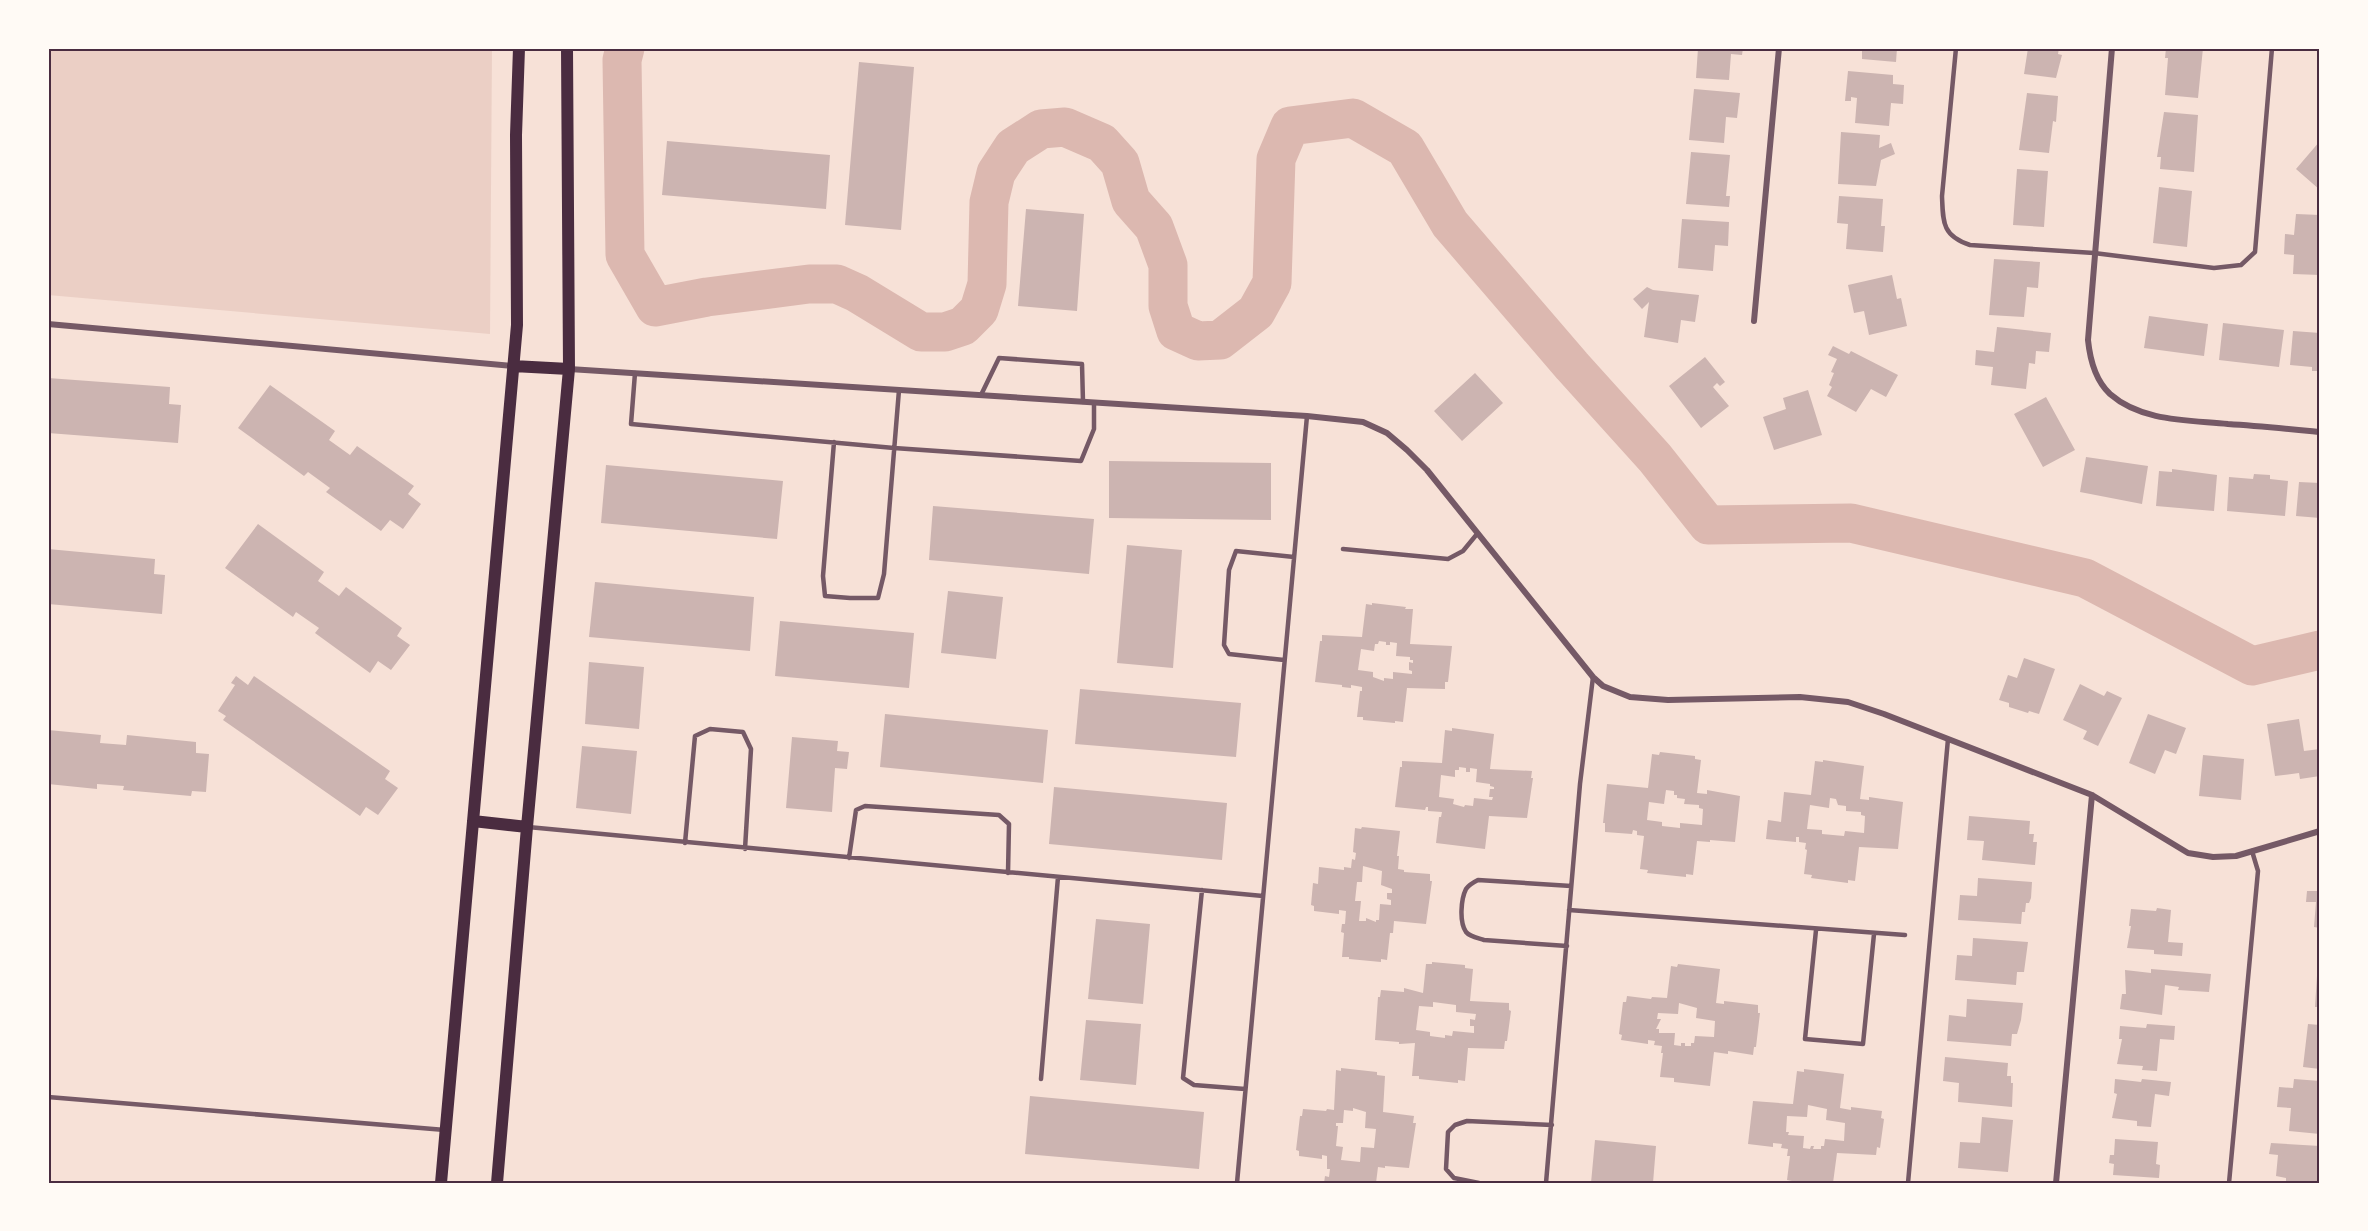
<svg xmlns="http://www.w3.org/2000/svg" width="2368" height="1231" font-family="'Archivo Narrow',sans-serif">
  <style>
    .green { fill: #ebcfc5 }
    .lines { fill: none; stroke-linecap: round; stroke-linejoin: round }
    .river { stroke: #dcb8b0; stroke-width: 39 }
    .building { fill: #ccb4b1; fill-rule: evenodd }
    .service { stroke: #755966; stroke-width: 4.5 }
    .minor { stroke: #755966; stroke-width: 6 }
    .secondary { stroke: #4a2c40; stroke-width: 12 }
    .neatline { fill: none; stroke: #4a2c40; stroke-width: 2 }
  </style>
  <rect width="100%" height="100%" fill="#f7e1d7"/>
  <path class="green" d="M48,48H492L490,334L48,295Z"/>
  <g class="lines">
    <path class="river" d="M625,48L622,60L625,255L655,307L707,297L809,284H837L857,293L921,332H945L963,326L979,310L987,284L989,202L996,173L1013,147L1041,129L1065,127L1102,143L1120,163L1131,201L1154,227L1168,265V306L1176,331L1198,341L1220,340L1256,312L1272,283L1276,159L1290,126L1353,118L1405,148L1450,224L1572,366L1655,458L1708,525L1851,523L2085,578L2252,666L2320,650"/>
  </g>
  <path class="building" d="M1698,48H1743L1742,55L1731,54L1729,80L1696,78Z
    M1862,48H1897L1896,62L1862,59Z
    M2028,48H2059L2058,54L2062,55L2056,78L2024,74Z
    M2166,48H2203L2198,98L2165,95L2168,58H2165Z
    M859,62L914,67L901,230L845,225Z
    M1848,71L1893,75V84L1904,85L1903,104L1891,103L1889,126L1855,123L1857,98L1851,97V101H1845Z
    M1694,89L1740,93L1737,118L1726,117L1724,143L1689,140Z
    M2027,93L2058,96L2056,122L2053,121L2049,153L2019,150Z
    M2164,112L2198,115L2194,172L2160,169L2161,157H2157Z
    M1841,132L1880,135L1879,148L1891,143L1895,154L1881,160L1876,186L1838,184Z
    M667,141L830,155L826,209L662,195Z
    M2320,141V190L2296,169Z
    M1691,152L1730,155L1726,196H1730L1729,207L1686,204Z
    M2017,169L2048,171L2044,227L2013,225Z
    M2159,187L2192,191L2187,247L2153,243Z
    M1839,196L1883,199L1881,226H1885L1883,252L1846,249L1848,224L1837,223Z
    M1026,209L1084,214L1077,311L1018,306Z
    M2296,214L2320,215V275L2293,274L2294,255L2284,254L2285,234L2294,235Z
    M1682,219L1729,222L1728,246L1715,245L1713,271L1678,268Z
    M1994,259L2040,262L2038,288L2027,287L2024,317L1989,315Z
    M1892,275L1897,299L1901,298L1907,326L1869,335L1864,311L1854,313L1848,285Z
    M1647,287L1653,290L1699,295L1695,322L1681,320L1678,343L1644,337L1649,302L1642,309L1633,299Z
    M2149,316L2208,324L2204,356L2144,348Z
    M2223,323L2284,330L2279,367L2219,360Z
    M1997,327L2051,333L2049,352L2036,351L2035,364L2029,363L2026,389L1991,385L1993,367L1975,365L1976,350L1994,352Z
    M2293,331L2320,333V371H2312V367L2290,365Z
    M1833,346L1849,354L1851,351L1898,375L1886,397L1871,389L1856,412L1827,396L1832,387L1829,385L1834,373L1831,372L1837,359L1828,355Z
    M1705,357L1725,382L1720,386L1717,383L1713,387L1729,406L1701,428L1669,386Z
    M1475,373L1503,403L1462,441L1434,411Z
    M48,378L170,387L169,404L181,405L178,443L48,433Z
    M270,385L335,431L329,440L350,455L357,446L414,486L408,494L421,504L403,529L390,520L381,531L326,492L330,488L308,472L304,476L238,428Z
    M1808,390L1822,435L1774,450L1763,417L1786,409L1783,398Z
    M2046,397L2075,450L2043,467L2014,414Z
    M2086,457L2148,466L2142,504L2080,492Z
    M1109,461L1271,463V520L1109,518Z
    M606,465L783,481L777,539L601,523Z
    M2172,469L2217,475L2214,511L2156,506L2159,471L2172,472Z
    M2254,474L2270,475V479L2288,481L2285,516L2227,511L2229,477L2253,479Z
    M2299,482L2320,483V518L2296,516Z
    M933,506L1094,519L1089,574L929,560Z
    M258,524L324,572L318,581L339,596L346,587L402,628L397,636L410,645L391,670L378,661L370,673L315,633L319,628L296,612L293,617L225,568Z
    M1127,545L1182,550L1173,668L1117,663Z
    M48,549L155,559L154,574L165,575L162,614L48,604Z
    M595,582L754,597L750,651L589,637Z
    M948,591L1003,597L996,659L941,653Z
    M1372,603L1406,607L1405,609H1413L1410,644L1452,646L1448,682H1445V689L1407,688L1403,722L1395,721V723L1363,720V717H1357L1360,691H1362V687L1351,685V688L1342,687V685L1315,682L1320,641H1322V635L1362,637L1366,604L1372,605ZM1379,641L1386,642V645H1390V642L1397,643L1396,656L1410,657V660H1413V663L1409,662V670L1412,671V674L1393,672V679L1384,678V681L1373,677V672L1358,670L1361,649L1374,651L1375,644H1378Z
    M780,621L914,633L909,688L775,676Z
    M2024,658L2055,669L2039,714L2029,711L2028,713L2009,707V703L1999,700L2008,675L2017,678Z
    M589,662L644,667L639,729L585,724Z
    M236,676L248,685L254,676L390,771L385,779L398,788L378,815L366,807L360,816L223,720L226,716L218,711L235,685L231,683Z
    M2080,684L2104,696L2107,691L2122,698L2098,746L2083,739L2087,731L2063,720Z
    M1080,689L1241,703L1236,757L1075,744Z
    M885,714L1048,730L1043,783L880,767Z
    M2148,714L2186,728L2176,754L2165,750L2155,774L2129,763Z
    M2299,719L2304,751L2320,749V776L2300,779L2299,773L2275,776L2267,724Z
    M1452,728L1494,734L1490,769L1532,771L1531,778H1533L1527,818L1489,816L1485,849L1436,843L1439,817H1441L1442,812L1428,811V807H1426L1425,810L1395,807L1400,767H1402V761L1442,763L1445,730L1452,731ZM1459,767L1466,768V772H1470V768L1477,769L1476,782L1490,784V786L1494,787V789H1490L1489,797H1493L1492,800L1474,798L1473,806L1465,805L1464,807L1453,804L1454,799L1439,797L1441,775L1455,777V770H1459Z
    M48,730L101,735L100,743L126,745L127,735L196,742V753L209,754L206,792L192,791L191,796L123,790L124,786L97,784V789L48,784Z
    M792,737L838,741L837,751L849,752L847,769L835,768L832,812L786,808Z
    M582,746L637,751L631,814L576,808Z
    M1660,752L1695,756V759L1701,760L1697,793L1707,794V790L1740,796L1735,842L1710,840V842L1697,841L1693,875L1686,874V877L1647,873L1648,870L1640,869L1644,836L1637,835V831L1633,830L1632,834L1605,832V823H1603L1607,784L1648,788L1652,754L1659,755ZM1666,790L1674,791V795H1677V798L1685,799L1684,804L1699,805V808L1703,809L1702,825L1680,823V828L1662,826V822L1647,820L1649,802L1664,804Z
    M2203,755L2244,759L2241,800L2199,796Z
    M1823,760L1864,766L1860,799L1869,800V797L1903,802L1898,849L1859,847L1855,881L1848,880V883L1811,878L1812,875L1804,874L1807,850L1805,849L1806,843L1799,842V837H1796V842L1766,839L1768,820L1781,822L1784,792L1811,795L1815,761L1823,762ZM1830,798L1836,799L1838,805L1846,806V811L1861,812V815L1865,816L1864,833L1845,831L1844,836L1822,834V830L1807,829L1810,805L1829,808Z
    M1054,787L1227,803L1222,860L1049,844Z
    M1969,816L2030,821L2029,834H2034L2033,842H2037L2035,865L1982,860L1984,841L1967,840Z
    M1362,827L1400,831L1397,856H1399L1398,869L1404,870V872L1430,874V881H1432L1426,924L1394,921L1393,933H1390L1387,960L1381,959V962L1349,959V957H1342L1344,933L1341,932L1342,924H1345L1346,911L1339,910V914L1314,911V906L1311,905L1313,883L1318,884L1319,867L1344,870V867L1351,868L1352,859L1355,860L1356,853L1353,852L1355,828L1361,829ZM1363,866L1382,871L1381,885L1392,889V893H1387V899L1391,900V905L1380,904L1379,920H1376V922L1366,918V921H1359L1361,901H1355L1357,882H1362Z
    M1978,878L2032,882L2031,898L2029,903H2026L2025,912H2022L2021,924L1958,920L1960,895L1977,896Z
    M2317,883H2320V928L2314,927L2316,902H2306L2307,891H2317Z
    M2157,908L2171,910L2168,942L2183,943L2182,956L2154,954V950L2127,948L2131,926H2129L2131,909L2156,911Z
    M1096,919L1150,924L1143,1004L1088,999Z
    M1973,938L2028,942L2024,972H2017L2016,985L1955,980L1957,955L1972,956Z
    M2318,960H2320V1007H2315Z
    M1432,962L1465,965V968L1473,969L1470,1001L1509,1003V1010L1511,1011L1507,1041H1505L1504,1049L1468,1048L1465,1081L1458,1080V1083L1419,1079V1076H1412L1415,1043L1399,1044V1042L1375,1040L1378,997H1380L1381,990L1404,992V988L1423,993L1426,964H1432ZM1433,1002L1456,1005V1012L1476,1014L1475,1020L1470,1019V1026H1474V1033L1453,1031L1452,1036L1445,1035V1038L1430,1036V1032L1416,1030L1419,1006L1433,1007Z
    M1678,964L1720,969L1716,1003L1724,1004V1001L1758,1005V1013H1760L1756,1047H1754L1753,1055L1728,1051V1054L1714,1052L1710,1086L1674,1082V1078L1660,1077L1663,1053H1661L1662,1046L1654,1045L1655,1041L1648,1040V1044L1621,1040L1622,1035L1619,1034L1623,1002H1626L1627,996L1651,999L1652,997L1667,998L1671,966L1677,967ZM1679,1003L1697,1008L1696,1018L1715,1021L1714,1037L1695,1036L1694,1043H1691V1046H1685V1043H1681V1046L1674,1045L1675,1033H1659V1029H1656L1661,1019H1657L1658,1013L1678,1014Z
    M2151,969L2211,974L2209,992L2178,990L2179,987L2165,985L2162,1015L2120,1009L2122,994H2126L2125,970L2151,973Z
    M1967,999L2023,1003L2021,1020L2017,1034H2012L2011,1046L1947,1041L1949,1015L1966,1017Z
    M1086,1020L1141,1024L1136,1085L1080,1080Z
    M2147,1024L2175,1026L2174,1040L2160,1039L2157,1071L2142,1070L2143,1066L2117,1064L2122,1039H2119L2120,1026L2146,1028Z
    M2308,1024L2320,1025V1069L2303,1067Z
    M1945,1057L2008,1063L2007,1076H2011V1083H2013L2012,1107L1958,1102L1959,1083L1943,1081Z
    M1341,1068L1377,1072V1075L1385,1076L1383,1112L1414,1116L1413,1123H1416L1409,1168L1385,1166V1168L1378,1167L1376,1183H1324L1325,1176L1329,1177L1330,1169H1327V1156L1322,1155V1159L1299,1156V1151L1296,1150L1300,1116H1302L1303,1109L1326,1111L1327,1109L1334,1110L1336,1070L1341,1071ZM1353,1108L1366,1112L1365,1128L1376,1129L1374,1148L1361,1147L1360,1162L1341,1160L1343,1147L1336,1146L1338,1126H1336V1123H1343L1344,1110L1353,1111Z
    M1804,1069L1844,1074L1840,1108L1851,1110V1107L1882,1111L1881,1118L1884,1119L1880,1148L1877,1147L1876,1155L1837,1153L1833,1183H1792V1181L1787,1180L1790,1156H1787L1788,1149L1781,1148L1782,1144L1773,1143V1147L1748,1144L1753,1101L1793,1104L1797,1071L1804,1072ZM1808,1105L1827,1109L1826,1120L1845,1123L1844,1141L1825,1139L1824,1146H1821V1149H1813L1814,1146H1811L1810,1149L1803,1148L1804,1136L1788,1135L1789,1132H1786L1787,1116L1807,1117Z
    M2115,1079L2141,1082L2142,1079L2171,1082L2169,1096L2155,1094L2151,1127L2137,1126V1121L2112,1118L2117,1094L2114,1093Z
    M2294,1079L2320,1081V1134L2289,1131L2291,1108L2277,1107L2279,1087L2293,1088Z
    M1030,1096L1204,1112L1199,1169L1025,1154Z
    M1982,1117L2013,1120L2008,1172L1958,1168L1960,1142L1980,1143Z
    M2115,1139L2158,1142L2156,1164L2160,1165L2159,1178L2113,1175L2114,1164L2109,1163L2110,1155H2114Z
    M1595,1140L1656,1146L1653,1183H1591Z
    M2271,1143L2320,1146V1183H2286V1178L2276,1176L2278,1155L2269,1154Z"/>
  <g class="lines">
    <path class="service" d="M1956,48L1942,196C1943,222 1942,236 1970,245L2094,253L2214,268L2241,265L2255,252L2272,48
      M635,373L631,424L894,448L1081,461L1094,429V403
      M981,395L999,358L1082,364L1083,402
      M834,442L823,576L825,596L850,598H878L884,574L899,390
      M1343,549L1448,559L1463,551L1477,534
      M1284,660L1229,654L1224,645L1229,570L1236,551L1294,557
      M528,827L1263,896
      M685,843L695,736L710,729L743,732L751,749L745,849
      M849,858L856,810L865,806L999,815L1009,824L1008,873
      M1202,890L1183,1078L1194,1085L1245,1089
      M1569,910L1905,935
      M1816,930L1805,1039L1863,1044L1874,934
      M1567,946L1484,940C1478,938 1470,937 1466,932C1459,922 1461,899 1466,889C1468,886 1474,882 1478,880L1571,886
      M1041,1079L1058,877
      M48,1097L445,1130
      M1237,1183L1307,416
      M1479,1183L1454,1178L1446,1169L1448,1132L1455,1125L1467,1121L1552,1125
      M1546,1183L1580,784L1593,677
      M1908,1183L1948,739
      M2229,1183L2258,871L2252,851"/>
    <path class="minor" d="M2112,48L2088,340C2090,360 2095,380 2110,394C2142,422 2189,420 2228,424C2259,426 2289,429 2320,432
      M1754,321L1779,48
      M48,324L513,366
      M569,369L1307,416L1363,422L1387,433L1407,450L1427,470L1593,677L1603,686L1630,697L1668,700L1800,697L1848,702L1884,714L2092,795L2188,853L2213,857L2236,856L2320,831
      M2056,1183L2092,795"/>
    <path class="secondary" d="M513,366L569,369
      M473,821L527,827
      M441,1183L517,325L516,135L519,48
      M497,1183L527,827L569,369L567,48"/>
  </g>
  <rect width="2368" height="1231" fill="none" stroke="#fffaf5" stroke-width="99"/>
  <rect x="50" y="50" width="2268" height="1132" class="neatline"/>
</svg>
